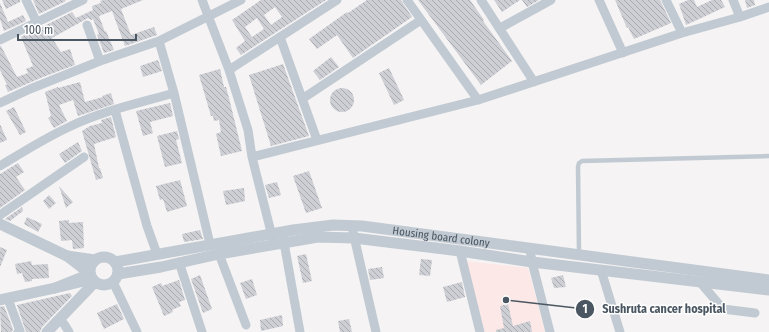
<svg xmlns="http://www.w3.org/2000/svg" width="769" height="332" font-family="'Fira Sans Condensed',sans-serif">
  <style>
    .medical { fill: #fce8e6 }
    .building { fill: url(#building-back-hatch); fill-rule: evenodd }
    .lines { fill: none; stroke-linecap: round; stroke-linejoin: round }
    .service { stroke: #c1cad2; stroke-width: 4.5 }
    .minor { stroke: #c1cad2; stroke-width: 9 }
    .tertiary { stroke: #c1cad2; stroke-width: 11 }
    .labels { text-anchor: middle; stroke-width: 3; stroke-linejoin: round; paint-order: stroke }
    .street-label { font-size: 11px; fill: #4a5661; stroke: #fff }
    .leader { fill: none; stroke: #4a5661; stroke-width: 1.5 }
    .callout-dot { fill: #4a5661; stroke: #fff; stroke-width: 1.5 }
    .mark-label { font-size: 12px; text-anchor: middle; font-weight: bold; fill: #fff }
    .callout-label { font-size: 12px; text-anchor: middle; font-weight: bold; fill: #4a5661; stroke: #fff; stroke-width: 3; stroke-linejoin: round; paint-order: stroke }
  </style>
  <defs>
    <pattern id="building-back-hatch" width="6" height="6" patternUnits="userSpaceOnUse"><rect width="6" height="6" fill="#cdcfd5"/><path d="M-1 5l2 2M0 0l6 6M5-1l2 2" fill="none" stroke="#a8abb0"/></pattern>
  </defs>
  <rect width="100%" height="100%" fill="#f5f3f3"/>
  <path class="medical" d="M466,261L528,268L545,332H485Z"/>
  <path class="building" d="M2,0H20V2L6,9Z
    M33,0H65L66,1L39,14Z
    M104,0H143L121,9L131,35L154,27L157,35L125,46L112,11L99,16L105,32L106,31L114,50L104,53L97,35L99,34L93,19L91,20L88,18L52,38L61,52L70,49L75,65L43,77L8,92L5,85H7L0,70V46H1L17,77L28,73L26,69L33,66L21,37L30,32L31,34L42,28V27L72,12L76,18L93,10L92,6L101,3L100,1Z
    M261,0H326L241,55L236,48L245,41L232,20ZM275,7L282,17L271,25L264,15ZM257,18L264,29L252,37L245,27Z
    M367,0H401L412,17L353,58L337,35L317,49L309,39L347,12L348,13Z
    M418,0H470L484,20L483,21L512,61L481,85Z
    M494,0H520L502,12Z
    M522,0H539L527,7Z
    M615,0H660L671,23L634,39L628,27L627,28Z
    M688,0H694L697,7L712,0H721L725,7L686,25L679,4Z
    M745,0H754L755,5L747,8Z
    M0,3L8,22L23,15L26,21L4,31L0,19Z
    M331,57L339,67L320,80L313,71Z
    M158,60L162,71L143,77L140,66Z
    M283,64L309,136L271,146L249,75Z
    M389,68L404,100L394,105L379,73Z
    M220,69L224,87H226L229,98L242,151L221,156L216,134L221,132L219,120L214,121L213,116H211L199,75Z
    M80,82L85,102L103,97L102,96L111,93L114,104L78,116L73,100L59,105L67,121L54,128L48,118L51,116L45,92L58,87V88Z
    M330 100a12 12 0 1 1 24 0a12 12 0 1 1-24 0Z
    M170,103L173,116L150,122L153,133L143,136L136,111Z
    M14,107L26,132L20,135L6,111Z
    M111,117L116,137L94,144L99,168H100L103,178L96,180L82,131L90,126L102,123L101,120Z
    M0,124L7,140L0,143Z
    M177,131L179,139L176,140L182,163L165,167L157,136Z
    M78,142L82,151L65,163L59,154Z
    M18,163L24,172L16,177L25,190L0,208V174Z
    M309,171L322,208L306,213L293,176Z
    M180,180L187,206L167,212L163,199L160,200L156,186Z
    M277,182L281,195L269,198L265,185Z
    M59,186L73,202L66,208Z
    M244,188L245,201L226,205L223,191Z
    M49,195L56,203L49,209L43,201Z
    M22,207L23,211L10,221L5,219Z
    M27,217L42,224L38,232L24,224Z
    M69,220V223L83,222L84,248L73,249L72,240L61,241L59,221Z
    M200,230L203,239L184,242L182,234Z
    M0,247L7,250L0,267Z
    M306,254L312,281L303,283L297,256Z
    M421,259L432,260L430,276L419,275Z
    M31,261L32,265L48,264L49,278L32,279V281L25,282L22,273L17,274L15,264Z
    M382,267L384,278L370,280L368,269Z
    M200,275L212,309L203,313L191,279Z
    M563,275L566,287L554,288L551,278Z
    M252,279L257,295L246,299L240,283Z
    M179,280L185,300L179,302L181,306L172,310L173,312L164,316L152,287L161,283L162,286Z
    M462,282L465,297L447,302L443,287Z
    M70,293L72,296L42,327L40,332H26L17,305Z
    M117,304L124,319L104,329L97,313Z
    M508,304L513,326L530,321L532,332H496V330L504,328L500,306Z
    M4,306L13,329L12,332H1L0,307Z
    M282,315L283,326L261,331L260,320Z
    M349,319L352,332H340L338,321Z"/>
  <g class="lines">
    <path class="service" d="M579,254L578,167L579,163L582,161L769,156"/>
    <path class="minor" d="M26,0L37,23
      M202,0L229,70L248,130L252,157L273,240
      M407,0L478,100
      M481,0L534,82
      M599,0L623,53
      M666,0L682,33
      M733,0L740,17
      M87,25L100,61
      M500,28L551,0
      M280,37L317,140
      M0,40L83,0
      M159,41L174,93L210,244
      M229,70L337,0
      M302,99L421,20
      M0,103L30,89L100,61L159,41L241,0
      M115,110L147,226L157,254
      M252,157L478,100L682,33L740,17L769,7
      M0,166C23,152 45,138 69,127C102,111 139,103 174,93
      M0,215L84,157
      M353,232L376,332
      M283,237L300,332
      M530,249L532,262L550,332
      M460,251L480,332
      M219,254L246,325
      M179,262L202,332
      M601,270L620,332
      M113,282L137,332
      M700,282L723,309L755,313
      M8,299L20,331L18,332
      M64,324L69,332"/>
    <g class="tertiary">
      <path d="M0,224L67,256"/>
      <circle cx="104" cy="271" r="14"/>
      <path id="s1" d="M115,262L293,230L333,225L362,226L769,280"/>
      <path d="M89,273L67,256L95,260"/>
      <path d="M90,274L55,288L92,279"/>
      <path d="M118,274L161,267L219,254L318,237L354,238L460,251L532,262L769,290"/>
      <path d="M0,300L55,288"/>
      <path d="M47,332L95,282"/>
    </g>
  </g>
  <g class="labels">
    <g class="street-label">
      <text dy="4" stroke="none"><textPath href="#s1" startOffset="330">Housing board colony</textPath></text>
    </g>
  </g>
  <path class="leader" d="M506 300L585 309"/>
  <g class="callout-dot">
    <circle cx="506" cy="300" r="4"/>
    <circle cx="585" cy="309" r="10"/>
  </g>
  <g class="mark-label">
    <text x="585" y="313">1</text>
  </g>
  <g class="callout-label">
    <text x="664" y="313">Sushruta cancer hospital</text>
  </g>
  <path d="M18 34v6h118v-6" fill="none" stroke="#4a5661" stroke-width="2"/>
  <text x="24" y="34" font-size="12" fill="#4a5661" stroke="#ffffff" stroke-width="3" paint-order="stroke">100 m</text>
</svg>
